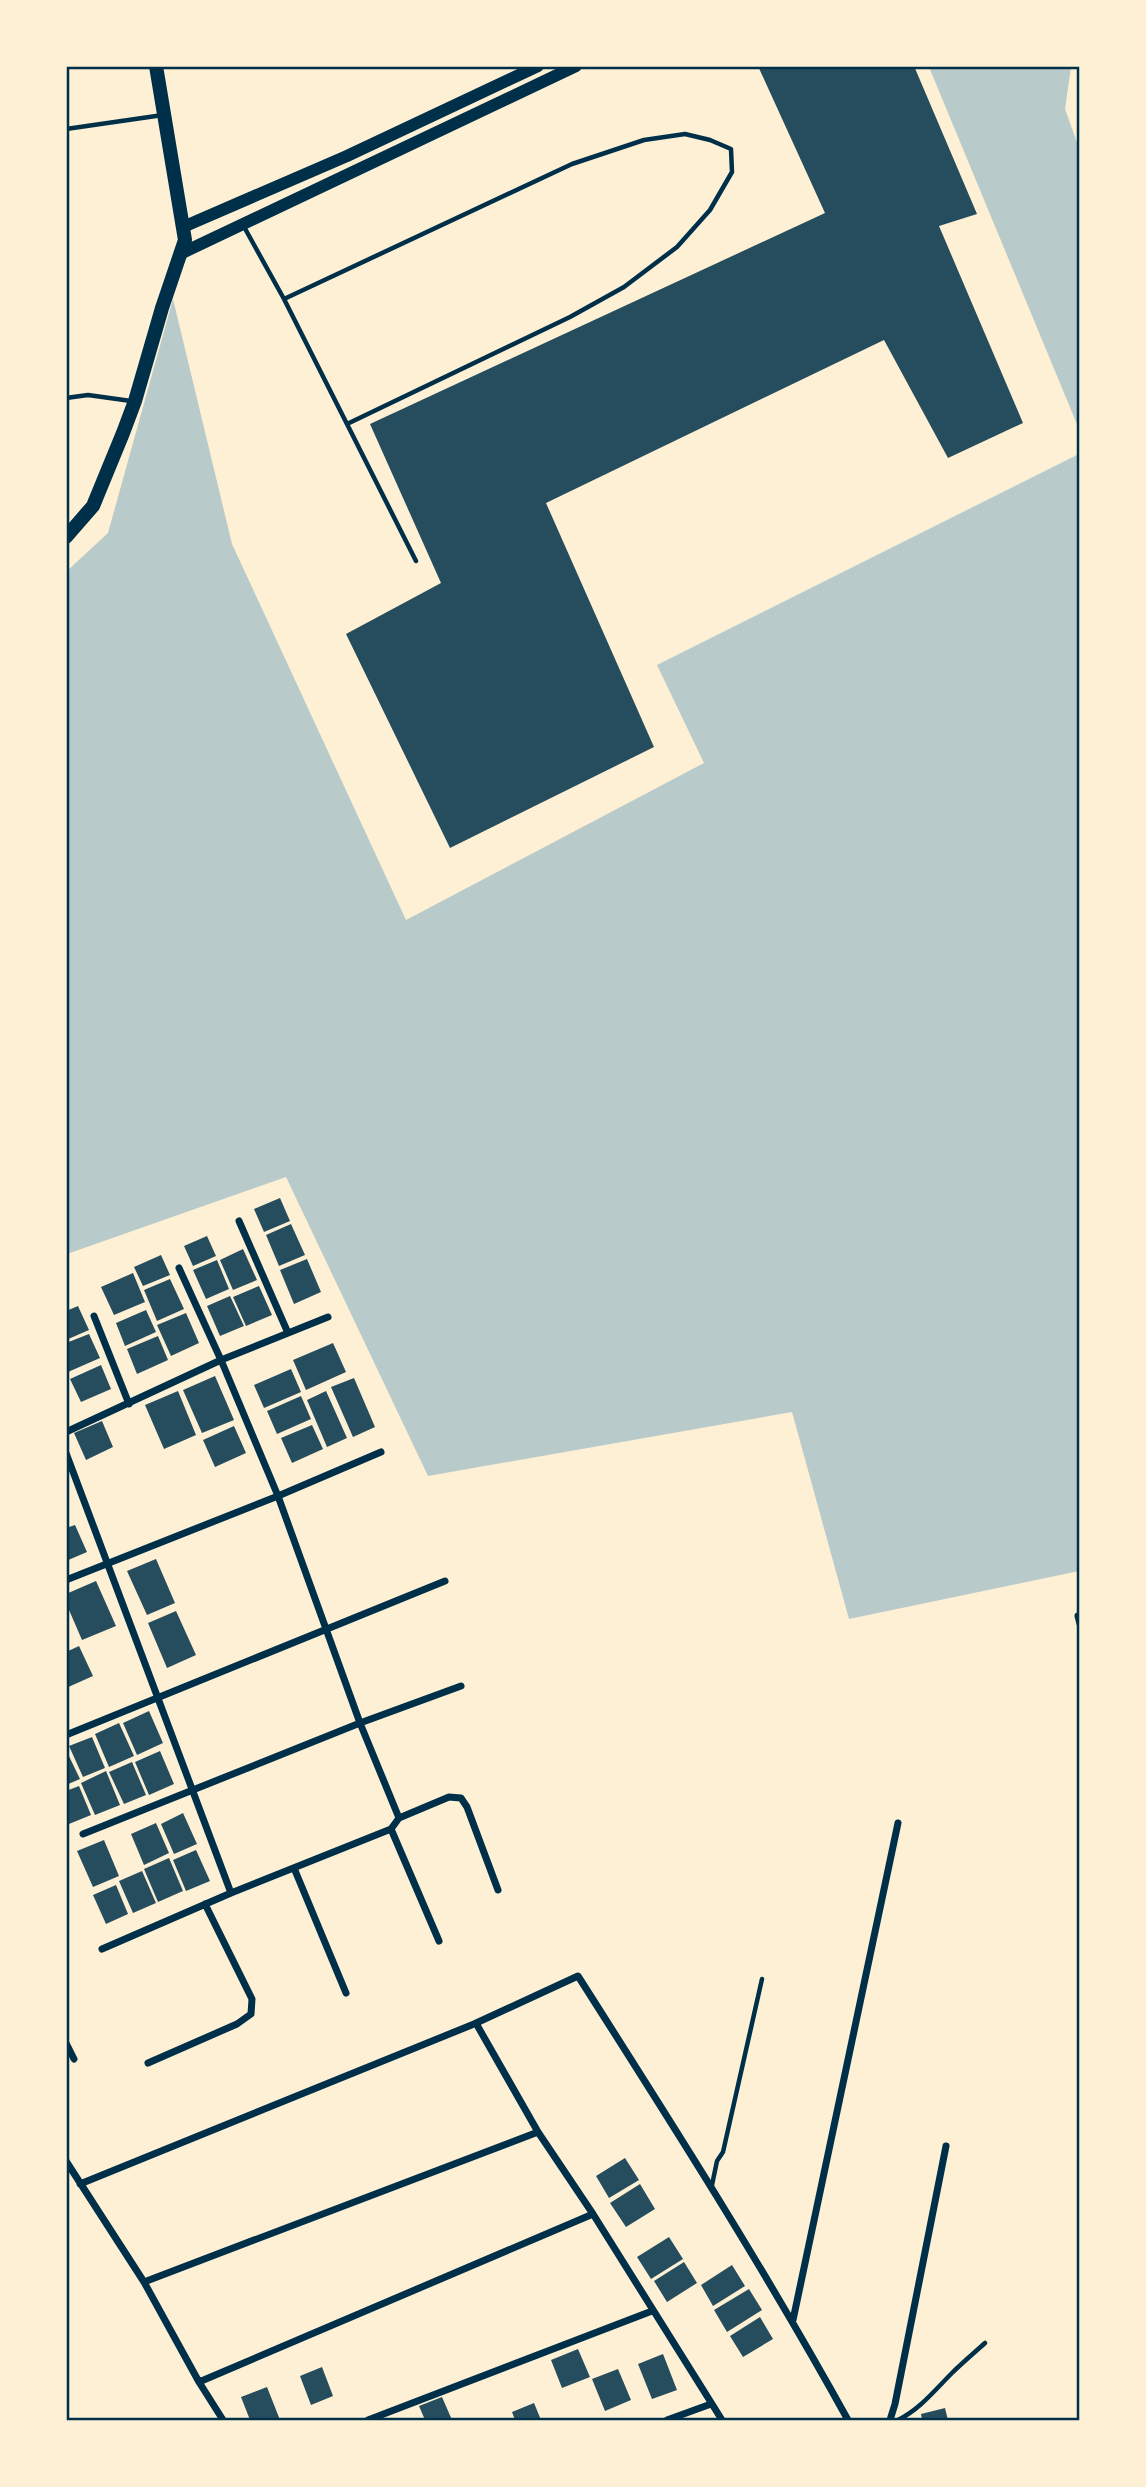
<svg xmlns="http://www.w3.org/2000/svg" width="1146" height="2487" font-family="Spectral,serif">
  <style>
    .green { fill: #b9caca }
    .building { fill: #264d5e }
    .lines { fill: none; stroke-linecap: round; stroke-linejoin: round }
    .service { stroke: #003049; stroke-width: 4.5 }
    .minor { stroke: #003049; stroke-width: 7 }
    .tertiary { stroke: #003049; stroke-width: 12 }
    .secondary { stroke: #003049; stroke-width: 14 }
    .neatline { fill: none; stroke: #003049; stroke-width: 2.5 }
  </style>
  <rect width="100%" height="100%" fill="#fdf0d5"/>
  <path class="green" d="M929,67H1071L1065,109L1079,148V429Z
    M173,299L232,544L406,920L704,763L657,665L1079,454V1571L849,1619L792,1412L428,1476L286,1177L67,1254V571L108,533Z"/>
  <path class="building" d="M758,66H914L977,214L939,226L1023,423L948,458L884,340L546,503L654,747L450,848L346,634L441,583L370,424L825,213Z
    M280,1198L290,1221L264,1232L254,1209Z
    M291,1224L305,1255L279,1266L266,1235Z
    M207,1236L216,1256L193,1266L184,1246Z
    M243,1249L257,1280L233,1290L220,1260Z
    M161,1255L170,1275L143,1286L134,1267Z
    M307,1259L321,1292L294,1304L280,1270Z
    M217,1260L229,1289L206,1299L193,1270Z
    M133,1273L145,1302L114,1315L101,1287Z
    M170,1279L184,1309L157,1321L144,1290Z
    M259,1286L272,1315L246,1326L233,1297Z
    M230,1296L244,1326L220,1336L207,1306Z
    M78,1306L89,1330L66,1340V1311Z
    M146,1310L156,1332L125,1346L116,1323Z
    M186,1313L199,1343L171,1356L157,1325Z
    M89,1334L100,1358L68,1372L66,1343Z
    M158,1336L168,1360L137,1374L127,1349Z
    M333,1343L346,1372L306,1390L293,1360Z
    M101,1365L111,1389L81,1402L70,1379Z
    M291,1369L301,1392L264,1408L254,1385Z
    M215,1376L234,1420L202,1433L183,1390Z
    M354,1378L375,1427L353,1437L331,1387Z
    M178,1391L196,1435L164,1449L145,1405Z
    M326,1391L347,1438L327,1447L307,1400Z
    M301,1396L311,1419L277,1434L267,1411Z
    M102,1421L113,1447L86,1460L74,1433Z
    M312,1425L323,1449L292,1463L281,1438Z
    M234,1426L246,1453L215,1467L203,1440Z
    M75,1525L87,1552L66,1561V1528Z
    M156,1559L175,1603L147,1615L127,1571Z
    M96,1581L116,1626L82,1640L66,1603V1594Z
    M176,1611L196,1655L167,1668L148,1623Z
    M79,1646L93,1676L66,1688V1652Z
    M149,1711L163,1743L137,1755L123,1723Z
    M119,1723L134,1756L109,1767L95,1734Z
    M92,1737L105,1768L83,1777L69,1746Z
    M66,1750L80,1779L66,1785Z
    M160,1751L174,1784L149,1795L135,1762Z
    M132,1762L146,1795L124,1804L109,1772Z
    M106,1771L120,1805L95,1815L81,1783Z
    M79,1786L91,1815L69,1824L66,1818V1791Z
    M183,1813L197,1844L174,1854L161,1824Z
    M156,1823L169,1853L144,1865L131,1834Z
    M104,1840L119,1876L93,1887L77,1851Z
    M196,1850L210,1881L186,1891L173,1860Z
    M169,1858L183,1891L158,1902L144,1869Z
    M142,1871L156,1903L133,1913L119,1881Z
    M116,1885L128,1914L106,1924L93,1895Z
    M625,2158L639,2180L609,2198L596,2176Z
    M640,2184L655,2209L626,2227L610,2203Z
    M669,2237L683,2259L651,2279L637,2257Z
    M684,2262L697,2283L667,2302L654,2281Z
    M732,2265L745,2286L713,2306L701,2285Z
    M749,2289L762,2310L727,2332L714,2310Z
    M760,2317L773,2339L743,2357L730,2336Z
    M578,2349L590,2377L562,2388L551,2360Z
    M663,2354L677,2390L652,2399L638,2364Z
    M322,2367L333,2396L311,2405L300,2376Z
    M618,2369L631,2400L605,2411L592,2379Z
    M267,2387L280,2420H250L241,2397Z
    M442,2397L452,2420H425L419,2406Z
    M534,2403L541,2420H515L512,2412Z
    M945,2408L948,2420H922L921,2414Z"/>
  <g class="lines">
    <path class="service" d="M66,129L163,115
      M243,225L284,299L416,561
      M284,299L572,164L644,140L685,134L710,140L731,149L732,172L710,210L677,247L624,287L570,317L347,424
      M66,398L88,395L131,401
      M712,2185L717,2161L723,2152L762,1979
      M898,2420C920,2409 934,2391 952,2373C962,2363 974,2353 985,2343"/>
    <path class="minor" d="M239,1221L288,1333
      M94,1316L129,1404
      M66,1432L221,1360L328,1317
      M66,1453L231,1893
      M66,1580L278,1496L381,1452
      M1078,1616L1080,1624
      M66,1735L445,1581
      M399,1818L449,1797L461,1798L467,1807L498,1890
      M391,1829L439,1941
      M83,1834L360,1723L461,1686
      M294,1868L346,1993
      M102,1949L231,1893L391,1829L399,1818L360,1723L278,1496L221,1360L179,1268
      M474,2024L477,2025L538,2132L593,2214L722,2420
      M66,2043L74,2059
      M148,2063L237,2024L251,2014L252,1999L205,1904
      M66,2161L144,2282L199,2382L223,2420
      M80,2184L474,2024L578,1976C671,2122 764,2268 848,2420
      M144,2282L538,2132
      M793,2320L898,1823
      M199,2382L593,2214
      M368,2420L652,2311
      M667,2420L711,2404
      M890,2420L895,2404L946,2146"/>
    <path class="tertiary" d="M183,227L347,156L538,66
      M180,254L576,66"/>
    <path class="secondary" d="M66,537L93,506L123,433L135,401L162,308L185,240L156,66"/>
  </g>
  <rect width="1146" height="2487" fill="none" stroke="#fdf0d5" stroke-width="136"/>
  <rect x="68" y="68" width="1010" height="2351" class="neatline"/>
</svg>
